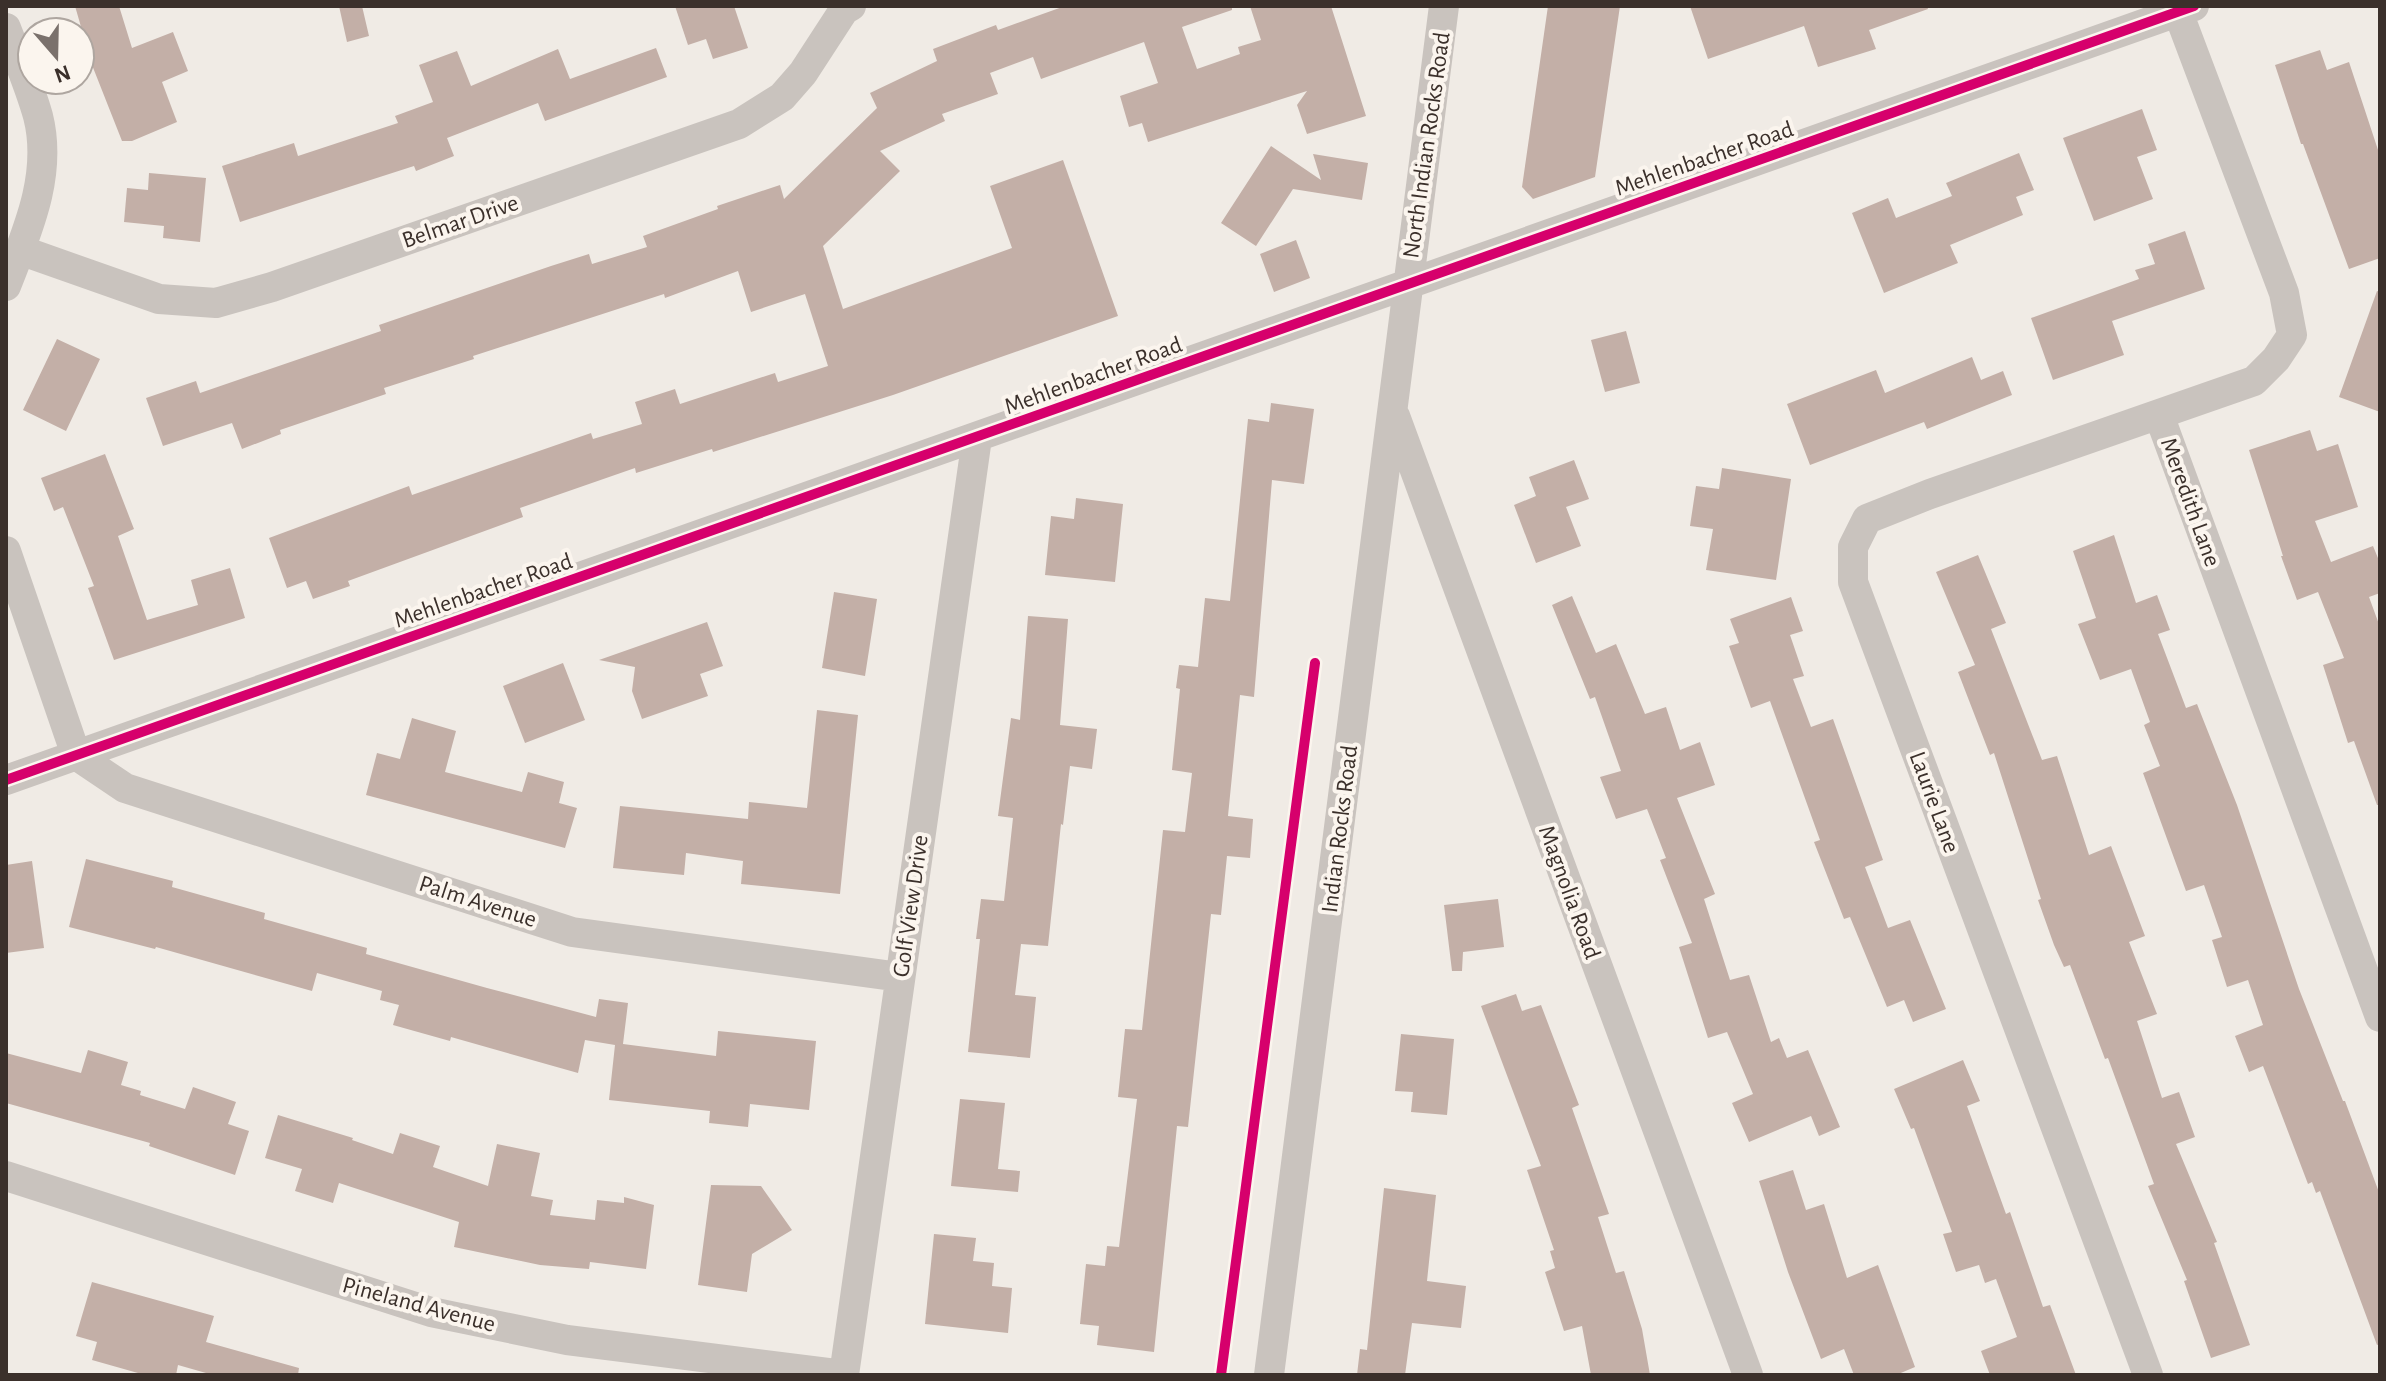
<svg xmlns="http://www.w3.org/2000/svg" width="2386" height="1381" font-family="'Alegreya Sans',sans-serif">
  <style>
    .building { fill: #c3afa7 }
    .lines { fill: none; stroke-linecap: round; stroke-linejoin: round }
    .minor { stroke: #c9c3be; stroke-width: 30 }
    .cycleway-casing { stroke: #fbf5ee; stroke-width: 15 }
    .cycleway { stroke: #d6006c; stroke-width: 10 }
    .labels { text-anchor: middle; stroke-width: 8; stroke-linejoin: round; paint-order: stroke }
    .street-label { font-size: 24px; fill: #3b302b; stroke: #fbf5ee }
  </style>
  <rect width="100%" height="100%" fill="#f0ebe5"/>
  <path class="building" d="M75,6H119L132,48L173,32L188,71L162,82L177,122L132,141H122L92,65Z
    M339,6H362L369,36L347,42Z
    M675,6H734L748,48L713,59L706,39L688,45Z
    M1065,6H1232V10L1182,27L1197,69L1240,54L1238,47L1261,40L1250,6H1331L1366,116L1307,134L1297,105L1307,91L1148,142L1142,123L1129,127L1120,96L1158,83L1144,42L1041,79L1033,57L990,73L998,94L942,114L945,121L880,151L900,171L823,246L843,309L1012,248L990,186L1063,160L1118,316L893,395L713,452L712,449L636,473L635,468L520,508L523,517L348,581L350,586L313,599L306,581L287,588L269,538L409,486L412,495L591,433L593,439L642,424L635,402L675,389L680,404L775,373L778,382L828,366L805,294L751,312L738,271L665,298L664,294L473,356L474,359L384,388L386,394L280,430L281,434L242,449L232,423L163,446L146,398L196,381L200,393L381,331L379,325L551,266L589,254L592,264L647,247L643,236L718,209L717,206L780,185L784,199L877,108L870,93L937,61L933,49L996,25L998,30Z
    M1548,6H1620L1595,177L1533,199L1522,187Z
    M1690,6H1927L1928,9L1869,30L1876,49L1818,67L1804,26L1708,59Z
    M656,48L667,77L545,121L538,103L447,138L454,156L416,171L414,166L240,222L222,166L294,143L298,156L398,123L395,116L433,102L419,65L457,51L471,86L558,49L570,79Z
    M2320,50L2327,70L2349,62L2380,156V258L2349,269L2303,144H2301L2275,65Z
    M2142,109L2157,150L2137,157L2153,199L2094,221L2063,138Z
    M1271,146L1321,180L1313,154L1368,163L1362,200L1293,189L1256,246L1221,223Z
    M2019,153L2034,190L2016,197L2023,215L1950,245L1958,263L1884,293L1852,213L1888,198L1896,218L1952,196L1946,183Z
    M149,173L206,178L200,242L163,238L164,226L124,222L127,188L148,190Z
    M2185,231L2205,289L2112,321L2124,355L2053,380L2031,318L2139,279L2135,270L2155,264L2148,244Z
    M1296,240L1310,278L1274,292L1260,254Z
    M2377,291L2380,292V412L2339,397Z
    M1626,331L1640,383L1605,392L1591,340Z
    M57,339L100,359L66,431L23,410Z
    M1972,357L1981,380L2003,371L2012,395L1927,429L1924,422L1810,465L1787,404L1876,370L1885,393Z
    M1271,403L1314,409L1304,484L1272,480L1254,697L1240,695L1228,816L1253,819L1250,858L1227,856L1221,915L1211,914L1188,1127L1177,1126L1154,1352L1097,1345L1099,1326L1080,1324L1086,1264L1105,1266L1107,1246L1119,1247L1137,1099L1118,1097L1125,1029L1142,1030L1163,830L1185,832L1192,773L1172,770L1180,689L1176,688L1179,665L1198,667L1205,598L1230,601L1248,419L1269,422Z
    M2310,430L2317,451L2338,444L2358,507L2315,521L2331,562L2373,546L2380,563V593L2369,597L2380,627V805H2377L2354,741L2348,743L2323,665L2344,658L2318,592L2297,600L2281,556H2283L2249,450Z
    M105,454L134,529L118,536L147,620L198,605L191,580L230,568L245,618L114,660L88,588L94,586L63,507L54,511L41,478Z
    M1574,460L1589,499L1566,507L1581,546L1536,563L1514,505L1536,496L1529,477Z
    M1722,468L1791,479L1776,580L1706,570L1713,529L1690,526L1696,486L1719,489Z
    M1076,498L1123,504L1115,582L1045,575L1051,516L1074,519Z
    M2114,535L2136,603L2157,595L2170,630L2158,634L2186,708L2197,704L2237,805L2299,989L2343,1101H2345L2380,1195V1344L2377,1345L2320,1191L2316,1193L2312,1182L2308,1184L2263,1066L2249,1072L2235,1036L2263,1025L2248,980L2227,987L2212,940L2222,937L2204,885L2186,891L2143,773L2160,766L2144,725L2150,722L2131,669L2100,680L2078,624L2096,618L2073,551Z
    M1978,555L2006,623L1991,629L2042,760L2057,756L2089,855L2111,846L2145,936L2129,942L2157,1014L2137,1021L2162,1098L2179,1092L2195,1137L2176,1144L2217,1242L2214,1243L2250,1345L2211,1358L2184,1281L2187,1280L2148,1186L2154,1184L2108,1058L2105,1059L2070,965L2064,967L2054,945L2038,900L2041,899L1994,753L1990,755L1958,672L1975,665L1936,572Z
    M834,592L877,599L865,676L822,668Z
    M1572,596L1596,653L1616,644L1645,714L1666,707L1680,750L1700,742L1715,785L1677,798L1715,894L1704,899L1730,980L1749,975L1771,1042L1779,1038L1787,1058L1808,1050L1840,1127L1819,1136L1811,1116L1749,1142L1732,1103L1753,1094L1727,1032L1708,1038L1679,947L1692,943L1660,860L1666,858L1647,809L1616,819L1600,777L1621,771L1595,697L1590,699L1552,605Z
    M1791,597L1803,631L1790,635L1804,676L1793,679L1811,727L1833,719L1883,860L1865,867L1888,928L1910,920L1946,1009L1913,1022L1904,1000L1887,1007L1850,917L1844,919L1814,842L1820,840L1770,701L1751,708L1729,646L1739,643L1730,619Z
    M1028,616L1068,619L1060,725L1097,729L1092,769L1070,766L1063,825L1061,824L1048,946L1021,944L1015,995L1036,997L1030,1058L968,1052L980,939H976L981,899L1004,901L1013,818L998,816L1011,718L1020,720Z
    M707,622L723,666L700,674L708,696L642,719L632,691L635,667L599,660Z
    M563,663L585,720L525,743L503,686Z
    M817,710L858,715L840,894L741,884L743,861L686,853L684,875L613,868L620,806L748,819L749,802L807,808Z
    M412,718L456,731L445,772L522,792L528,772L564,782L559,803L577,808L565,848L366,795L377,753L400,759Z
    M86,859L173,881L172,887L265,913L264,919L367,948L366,954L487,988L596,1017L599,999L628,1003L623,1044L716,1056L718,1031L816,1041L809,1110L750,1104L748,1127L709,1123L710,1111L609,1100L615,1045L585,1040L578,1073L451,1037L450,1041L393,1025L399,1005L380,1000L382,991L317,973L312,991L156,947L155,949L69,927Z
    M32,861L44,948L6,953V865Z
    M1498,899L1504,947L1463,952L1462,971H1452L1444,905Z
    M1516,994L1522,1011L1541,1005L1579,1105L1572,1108L1609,1214L1598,1217L1616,1273L1624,1271L1642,1329L1650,1375H1591L1582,1326L1564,1331L1545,1272L1555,1268L1550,1251L1554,1250L1527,1170L1541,1166L1481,1006Z
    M1401,1034L1454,1039L1447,1115L1411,1112L1413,1092L1395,1091Z
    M88,1050L128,1062L121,1085L141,1091L140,1095L185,1109L193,1087L236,1102L228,1124L249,1131L235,1175L149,1146L150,1143L6,1103V1053L81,1073Z
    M1963,1060L1980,1101L1967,1106L2006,1214L2010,1212L2043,1307L2050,1305L2076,1375H1990L1981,1351L2017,1337L1996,1279L1985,1283L1979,1265L1956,1272L1943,1234L1952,1232L1914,1128L1911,1129L1894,1089Z
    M960,1099L1005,1103L998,1169L1020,1171L1018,1192L951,1186Z
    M278,1115L353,1138L352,1140L393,1154L400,1133L440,1146L433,1167L488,1186L497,1144L540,1153L531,1196L553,1200L550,1215L595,1220L597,1200L624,1203V1197L654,1205L646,1269L590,1262L589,1269L540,1265L454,1247L459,1222L339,1183L333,1203L295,1191L302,1169L265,1158Z
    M1793,1170L1806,1210L1824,1204L1847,1278L1878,1265L1915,1367L1896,1375H1854L1844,1349L1821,1359L1788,1272L1759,1181Z
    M711,1185L761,1186L792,1230L752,1254L747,1292L698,1285Z
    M1384,1188L1436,1195L1427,1281L1466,1286L1461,1328L1412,1323L1405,1375H1357L1360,1349L1367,1350Z
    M934,1234L976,1238L973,1261L994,1263L992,1286L1012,1288L1008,1333L925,1324Z
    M92,1282L214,1316L206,1342L299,1368L298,1375H213L178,1365L176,1375H145L92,1360L97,1342L76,1336Z"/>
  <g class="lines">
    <path class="minor" d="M6,28C17,57 30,87 38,116C53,175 27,232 6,286
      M20,250L159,299L216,303L272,287L739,124L782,97L803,73L844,10L851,6
      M2159,415L2380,1017
      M1395,416L1748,1375
      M6,551L76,755L125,788L572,932L900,977
      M6,780L2194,6
      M6,1176L431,1312L567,1340L844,1375
      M844,1375L977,438
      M1269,1375L1444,6
      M2148,1375L1853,582V547L1867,519L1930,494L2254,381L2276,359L2292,335L2284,293L2178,12"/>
    <g class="cycleway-casing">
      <path id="cycleway" d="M6,780L2194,6
        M1221,1375L1315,663"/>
    </g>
    <use href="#cycleway" class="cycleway"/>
  </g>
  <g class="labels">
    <g class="street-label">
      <text transform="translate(1426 145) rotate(-82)" y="8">North Indian Rocks Road</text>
      <text transform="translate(1704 158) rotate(-19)" y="8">Mehlenbacher Road</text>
      <text transform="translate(460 221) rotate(-19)" y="8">Belmar Drive</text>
      <text transform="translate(1093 375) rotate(-20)" y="8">Mehlenbacher Road</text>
      <text transform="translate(2191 502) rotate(70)" y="8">Meredith Lane</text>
      <text transform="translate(483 590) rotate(-19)" y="8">Mehlenbacher Road</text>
      <text transform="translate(1935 802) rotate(70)" y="8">Laurie Lane</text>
      <text transform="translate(1339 829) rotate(-83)" y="8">Indian Rocks Road</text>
      <text transform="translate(1570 892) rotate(70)" y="8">Magnolia Road</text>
      <text transform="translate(478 901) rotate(18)" y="8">Palm Avenue</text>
      <text transform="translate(910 906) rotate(-82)" y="8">Golf View Drive</text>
      <text transform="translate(419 1304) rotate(15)" y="8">Pineland Avenue</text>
    </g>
  </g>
  <rect width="2386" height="1381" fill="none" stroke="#3b302b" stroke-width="16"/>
  <g transform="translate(56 56) rotate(160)"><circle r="38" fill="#fbf5ee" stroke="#aea6a0" stroke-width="2"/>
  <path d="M0-6L14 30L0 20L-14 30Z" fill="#7a716c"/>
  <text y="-12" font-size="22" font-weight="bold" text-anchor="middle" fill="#3b302b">N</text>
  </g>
</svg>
